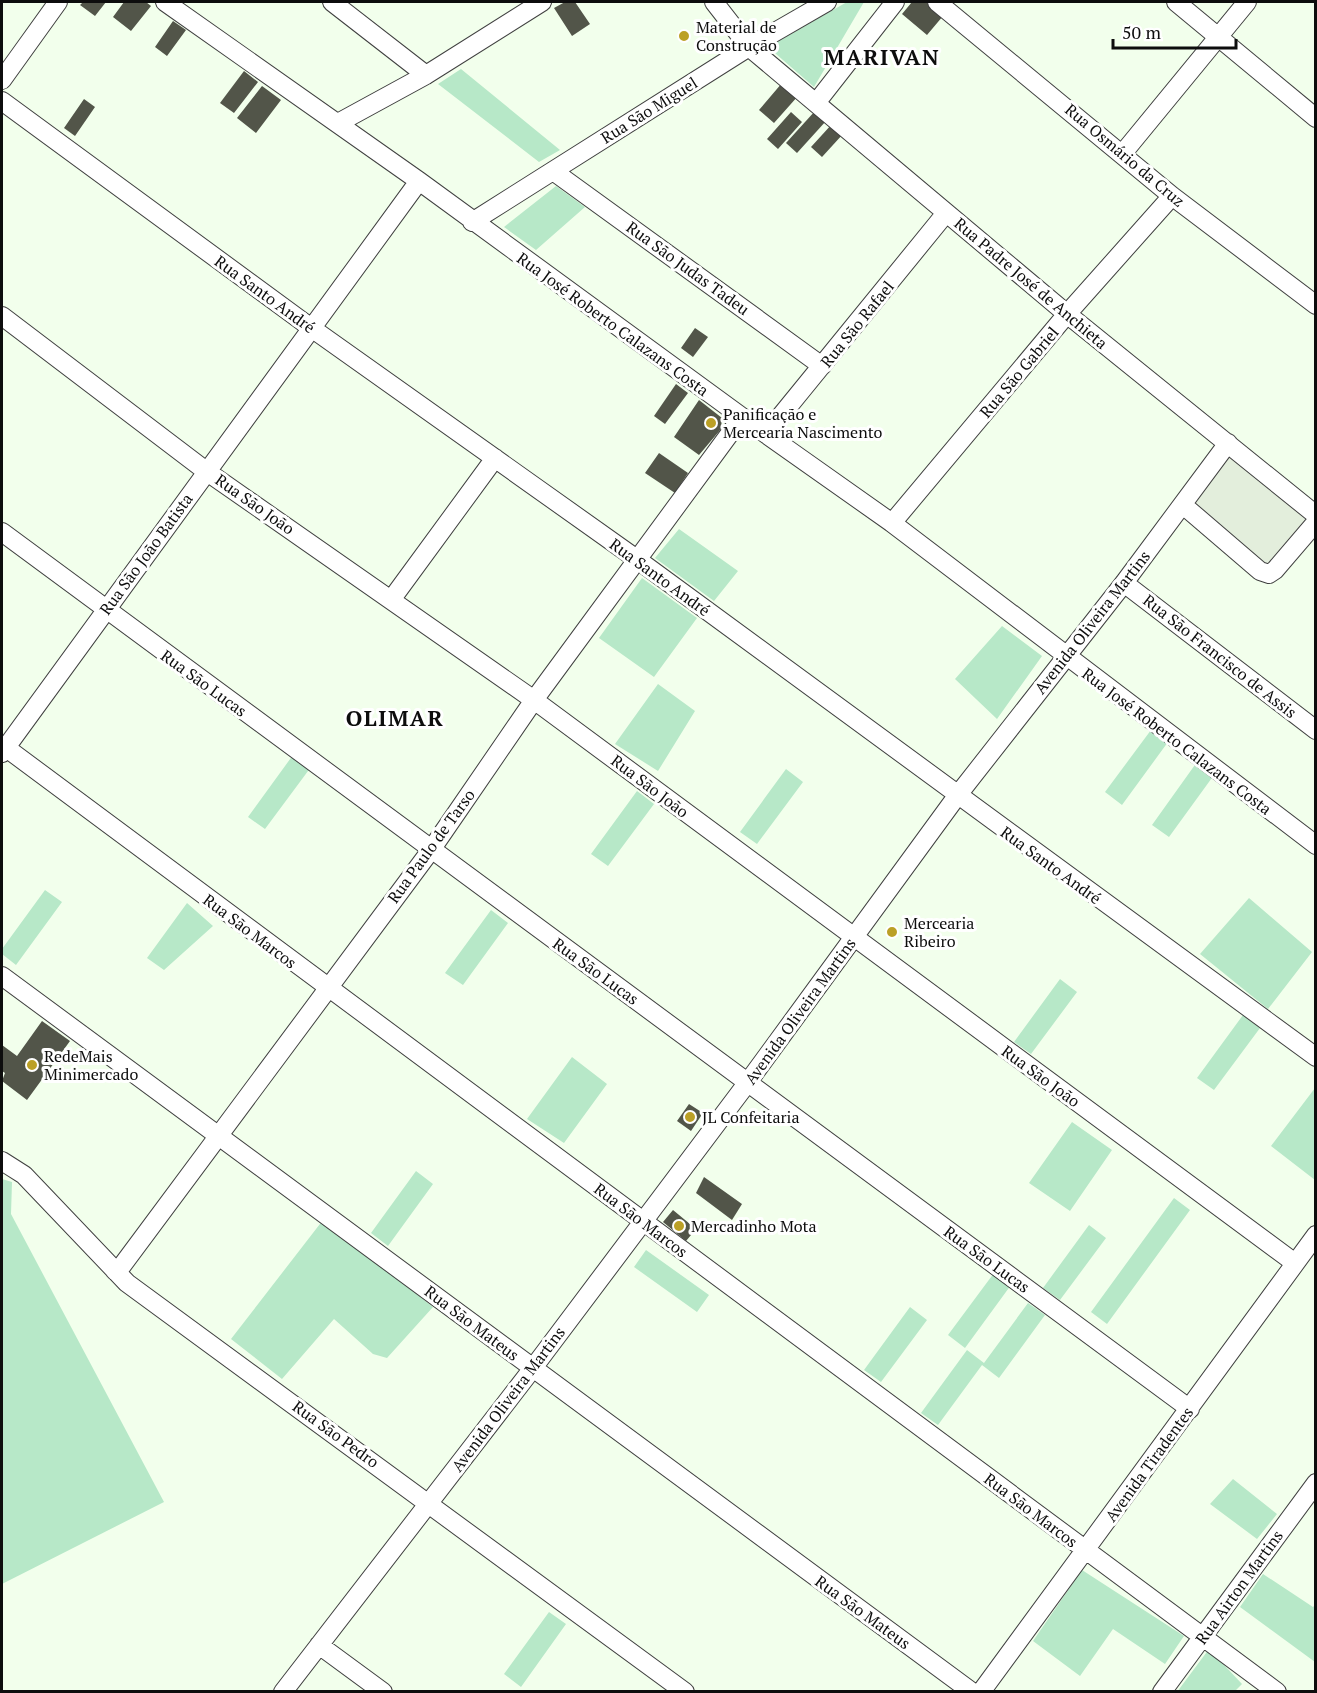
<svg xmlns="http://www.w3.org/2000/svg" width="1317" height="1693" font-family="'PT Serif',serif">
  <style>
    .green { fill: #b7e8c8 }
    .plaza { fill: #e3eedc }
    .building { fill: #525549 }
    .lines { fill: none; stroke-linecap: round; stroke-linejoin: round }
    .minor-casing { stroke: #404040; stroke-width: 20 }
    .minor { stroke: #fff; stroke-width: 18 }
    .poi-dot { fill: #bba026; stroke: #fff; stroke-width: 2 }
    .labels { text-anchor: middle; stroke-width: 6; stroke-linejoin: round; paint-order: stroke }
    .poi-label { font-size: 16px; fill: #0d0d0d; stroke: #fff; text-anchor: start }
    .street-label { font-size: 16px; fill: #0d0d0d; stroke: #fff }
    .district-label { font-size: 22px; font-weight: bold; letter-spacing: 1.5px; fill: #0d0d0d; stroke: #fff }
  </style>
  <rect width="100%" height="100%" fill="#f2ffec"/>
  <path class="green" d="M847,2H864L814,87L768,47Z
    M461,69L560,150L539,162L438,84Z
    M556,186L585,207L536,250L504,227Z
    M679,529L738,571L714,601L655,558Z
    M642,578L697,618L654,677L599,638Z
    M1002,626L1042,656L997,719L955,679Z
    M658,684L695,711L658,771L615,744Z
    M1151,730L1168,742L1122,805L1105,792Z
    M293,755L311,767L265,829L248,817Z
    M1197,762L1214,775L1169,837L1152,825Z
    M786,769L803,782L757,844L740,832Z
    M637,791L654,804L608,866L591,854Z
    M45,890L62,902L16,965L2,954V949Z
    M1249,898L1312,952L1268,1009L1200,954Z
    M187,903L213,926L164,970L147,958Z
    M491,910L508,923L463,985L445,973Z
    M1060,979L1077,992L1031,1054L1014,1042Z
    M1243,1015L1260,1028L1214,1090L1197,1078Z
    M572,1057L607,1084L564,1143L527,1119Z
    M1315,1088H1316L1315,1180L1271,1146Z
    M1072,1122L1112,1150L1070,1211L1029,1183Z
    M416,1171L433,1184L388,1246L371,1233Z
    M2,1179L12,1182L11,1214L164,1502L2,1584Z
    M1174,1198L1190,1210L1107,1324L1091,1312Z
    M323,1220L433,1307L387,1358L373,1354L334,1319L282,1379L231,1339Z
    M1089,1225L1106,1238L1060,1300L1043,1288Z
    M646,1250L709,1295L697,1312L634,1267Z
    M994,1273L1011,1285L965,1348L948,1335Z
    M1028,1303L1045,1315L999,1378L982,1365L938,1425L921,1413L967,1350L984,1363Z
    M910,1307L927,1320L881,1382L864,1370Z
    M1233,1479L1277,1514L1257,1539L1210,1504Z
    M1082,1570L1184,1636L1165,1664L1113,1629L1080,1676L1033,1641Z
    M1263,1574L1313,1607L1315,1605V1662L1240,1607Z
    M549,1612L566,1624L521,1687L504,1674Z
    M1209,1649L1242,1684L1235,1691L1177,1692Z"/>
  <path class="plaza" d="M1229,457L1306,518L1268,565L1191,504Z"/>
  <path class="building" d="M83,2H106L95,16L80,5Z
    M124,2H146L151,6L131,31L113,17Z
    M565,2H575L590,24L572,36L554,8Z
    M912,2H926L943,16L927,35L902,14Z
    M173,21L186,30L167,56L155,47Z
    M244,71L258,82L234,113L220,103Z
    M782,83L798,96L774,123L759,110Z
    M262,86L281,100L256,133L237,118Z
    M84,99L95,107L75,136L64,128Z
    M815,111L826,121L797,153L786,143Z
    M791,112L802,122L778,149L767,139Z
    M832,124L843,134L822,157L811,147Z
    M695,328L708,337L693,357L681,348Z
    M676,384L688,393L665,424L654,416Z
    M699,400L722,418L721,429L699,455L674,437Z
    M659,453L688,473L675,493L645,473Z
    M42,1021L70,1041L27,1100L2,1081L5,1073L2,1071V1045L17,1056Z
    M689,1104L703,1113L691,1131L677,1121Z
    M704,1177L742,1204L732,1220L696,1193Z
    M673,1210L696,1229L686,1241L663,1222Z"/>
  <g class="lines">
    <g class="minor-casing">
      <path id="minor" d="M165,2L419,181L742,417L892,523L1316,845
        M332,2L426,75
        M714,2L749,47L1067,314L1316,515
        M937,2L1172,196L1316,305
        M1176,2L1316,118
        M2,80L58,2
        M2,101L310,327L638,560L1316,1057
        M816,103L895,2
        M338,123L426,75L542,2
        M1123,153L1247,2
        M553,171L822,366
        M472,222L749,47L827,2
        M2,316L206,471L534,700L1295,1263
        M766,434L946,213
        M1183,505L1260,571L1269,574L1275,570L1316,522
        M892,523L1067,314L1172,196
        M2,532L1190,1409
        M1124,583L1316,730
        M391,600L495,458
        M5,747L1277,1692
        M2,753L419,181
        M2,976L972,1692
        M2,1161L24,1175L127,1283L685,1692
        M115,1271L121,1267L431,850L534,700L742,417
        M319,1645L383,1692
        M283,1692L533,1368L748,1082L957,796L1124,583L1228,443
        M981,1692L1316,1235
        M1162,1692L1316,1483"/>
    </g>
    <use href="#minor" class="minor"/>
  </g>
  <g class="poi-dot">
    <circle cx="684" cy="36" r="6"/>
    <circle cx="711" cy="423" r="6"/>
    <circle cx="892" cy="932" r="6"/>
    <circle cx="32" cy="1065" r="6"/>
    <circle cx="690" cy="1117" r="6"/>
    <circle cx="679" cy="1226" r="6"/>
  </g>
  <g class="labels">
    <g class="poi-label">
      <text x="696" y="33">Material de<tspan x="696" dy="18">Construção</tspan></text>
      <text x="723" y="420">Panificação e<tspan x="723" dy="18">Mercearia Nascimento</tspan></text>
      <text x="904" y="929">Mercearia<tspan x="904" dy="18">Ribeiro</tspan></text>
      <text x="44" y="1062">RedeMais<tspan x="44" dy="18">Minimercado</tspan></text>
      <text x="702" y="1123">JL Confeitaria</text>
      <text x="691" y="1232">Mercadinho Mota</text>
    </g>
    <g class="street-label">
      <text transform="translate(649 110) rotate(-32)" y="6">Rua São Miguel</text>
      <text transform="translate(1125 155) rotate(40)" y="6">Rua Osmário da Cruz</text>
      <text transform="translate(688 268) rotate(36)" y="6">Rua São Judas Tadeu</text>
      <text transform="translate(1031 283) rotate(40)" y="6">Rua Padre José de Anchieta</text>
      <text transform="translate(265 294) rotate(36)" y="6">Rua Santo André</text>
      <text transform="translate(613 324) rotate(36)" y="6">Rua José Roberto Calazans Costa</text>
      <text transform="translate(857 324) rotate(-51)" y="6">Rua São Rafael</text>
      <text transform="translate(1019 372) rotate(-50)" y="6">Rua São Gabriel</text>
      <text transform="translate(255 504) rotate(35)" y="6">Rua São João</text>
      <text transform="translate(146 554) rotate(-54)" y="6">Rua São João Batista</text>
      <text transform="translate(660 577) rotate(36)" y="6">Rua Santo André</text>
      <text transform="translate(1092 622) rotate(-52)" y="6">Avenida Oliveira Martins</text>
      <text transform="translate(1220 656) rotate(38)" y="6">Rua São Francisco de Assis</text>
      <text transform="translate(204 683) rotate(36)" y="6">Rua São Lucas</text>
      <text transform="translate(1177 741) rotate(37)" y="6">Rua José Roberto Calazans Costa</text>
      <text transform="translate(650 786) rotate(37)" y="6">Rua São João</text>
      <text transform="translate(431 846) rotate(-54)" y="6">Rua Paulo de Tarso</text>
      <text transform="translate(1051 865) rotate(36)" y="6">Rua Santo André</text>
      <text transform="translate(250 931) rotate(37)" y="6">Rua São Marcos</text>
      <text transform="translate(596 971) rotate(36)" y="6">Rua São Lucas</text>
      <text transform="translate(800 1011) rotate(-54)" y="6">Avenida Oliveira Martins</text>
      <text transform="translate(1041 1076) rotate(36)" y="6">Rua São João</text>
      <text transform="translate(641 1220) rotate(37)" y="6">Rua São Marcos</text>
      <text transform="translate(987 1259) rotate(36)" y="6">Rua São Lucas</text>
      <text transform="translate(472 1323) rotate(37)" y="6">Rua São Mateus</text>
      <text transform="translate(508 1399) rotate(-53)" y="6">Avenida Oliveira Martins</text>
      <text transform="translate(336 1434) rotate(36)" y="6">Rua São Pedro</text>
      <text transform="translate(1149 1464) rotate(-54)" y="6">Avenida Tiradentes</text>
      <text transform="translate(1031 1510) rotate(37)" y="6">Rua São Marcos</text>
      <text transform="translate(1239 1587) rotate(-54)" y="6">Rua Airton Martins</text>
      <text transform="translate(863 1612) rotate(36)" y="6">Rua São Mateus</text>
    </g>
    <g class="district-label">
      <text x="882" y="65">MARIVAN</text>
      <text x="395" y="726">OLIMAR</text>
    </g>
  </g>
  <rect width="1317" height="1693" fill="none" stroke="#0d0d0d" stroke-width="6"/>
  <path d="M1113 39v9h123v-9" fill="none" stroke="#0d0d0d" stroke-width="3"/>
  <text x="1122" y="39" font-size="18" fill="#0d0d0d" stroke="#ffffff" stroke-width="4.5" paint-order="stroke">50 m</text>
</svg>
